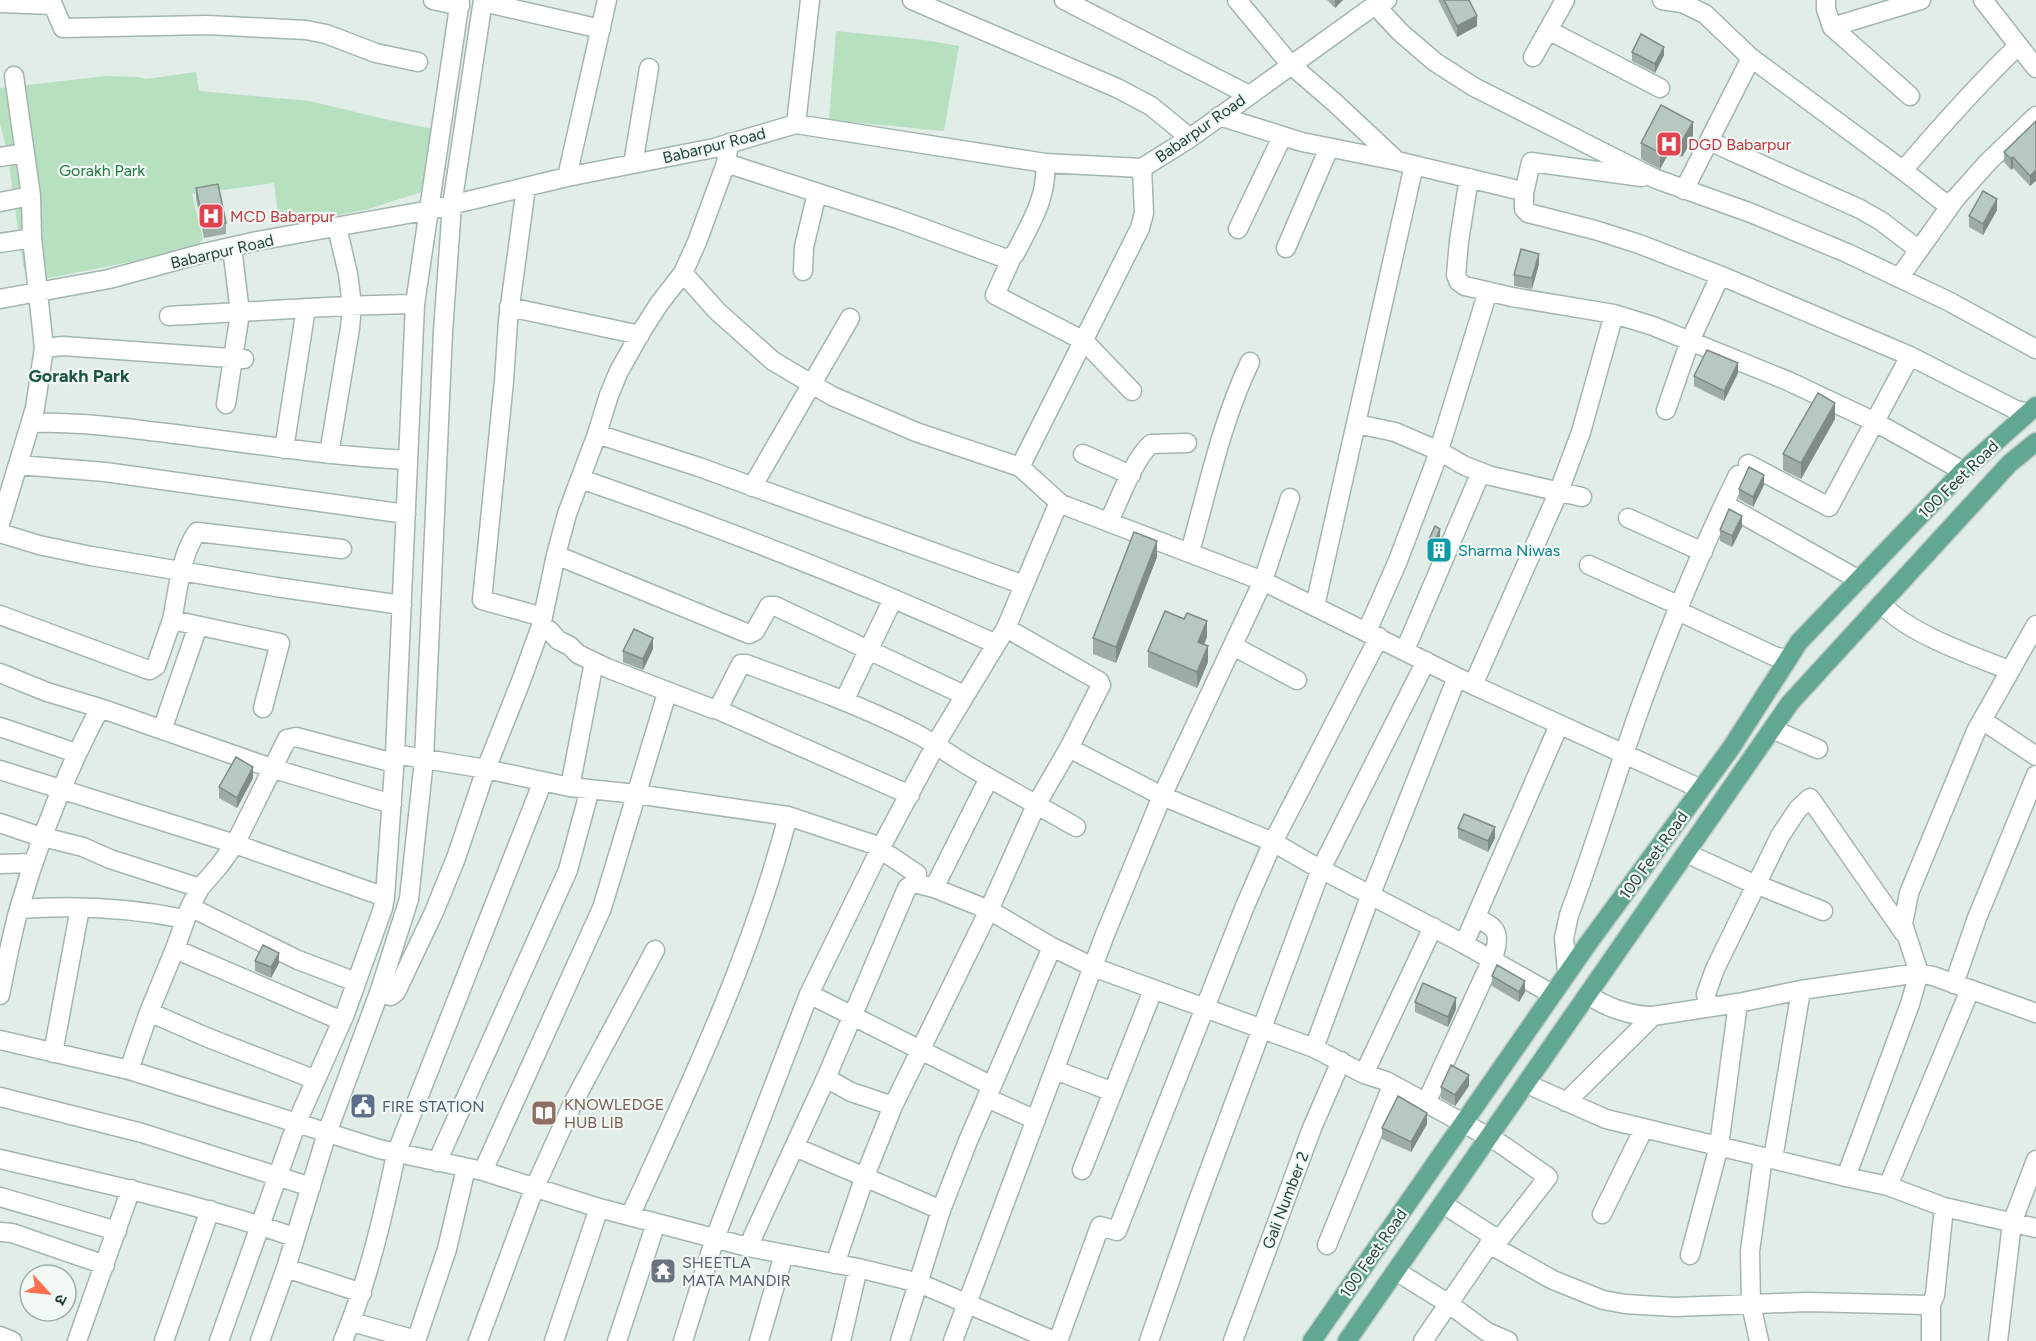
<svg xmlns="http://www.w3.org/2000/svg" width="2036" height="1341" font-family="Figtree,'Noto Sans Devanagari',sans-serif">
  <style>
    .green { fill: #b7e0c0 }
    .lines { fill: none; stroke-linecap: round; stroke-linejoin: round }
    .minor-casing { stroke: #a3b5ae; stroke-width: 21 }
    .major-casing { stroke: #c0c9c6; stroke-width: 21 }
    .minor { stroke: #fff; stroke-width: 18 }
    .major { stroke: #61a791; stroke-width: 18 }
    .wall { fill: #9daca5 }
    .shaded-wall { fill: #7f8c86 }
    .building { fill: #b6c8c0; stroke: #7f8c86; stroke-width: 1.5 }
    .labels { text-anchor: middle; stroke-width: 4.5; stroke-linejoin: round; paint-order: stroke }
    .street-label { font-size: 16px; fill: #1f3f35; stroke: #f2f9f5 }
    .health-label { font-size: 16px; fill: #be3a42; stroke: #f2f9f5; text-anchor: start }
    .park-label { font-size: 16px; fill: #257a42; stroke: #f2f9f5 }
    .culture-label { font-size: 16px; fill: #0d838f; stroke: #f2f9f5; text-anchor: start }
    .education-label { font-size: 16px; fill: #785e54; stroke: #f2f9f5; text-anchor: start }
    .service-label { font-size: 16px; fill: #4e5e75; stroke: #f2f9f5; text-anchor: start }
    .worship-label { font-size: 16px; fill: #5b616d; stroke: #f2f9f5; text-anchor: start }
    .neighbourhood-label { font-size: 18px; font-weight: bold; fill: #195442; stroke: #f2f9f5 }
  </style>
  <rect width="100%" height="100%" fill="#e1ede7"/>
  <path class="green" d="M836,31L924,40L959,46L944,131L829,120Z
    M196,72L199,91L310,101L384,119L433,129L428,190L368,209L295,224L279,222L274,183L192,194L203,239L196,246L140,260L29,282L23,265L7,151L0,124V88L107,76L139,77L146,79Z"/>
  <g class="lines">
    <g class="minor-casing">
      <path id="minor" d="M433,0L460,6
        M912,0L1117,88L1151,106L1190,138
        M1064,0L1249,95
        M1237,0L1290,64L1334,102L1396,160
        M1662,0L1682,3L1705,14L1750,57L1748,64L1684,190
        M1826,0V9L1832,27L1910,96
        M1983,0L2036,68
        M483,2L601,29
        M0,3L53,5L63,28L207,25L306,30L326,34L376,53L418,62
        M1375,5L1400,32L1435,62L1474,87L1656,179L1751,213L1847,253L1950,302L2036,349
        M1832,27L1921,0
        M1548,30L1660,88
        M2018,46C1978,84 1942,125 1906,167L1905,172L1942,201L1949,203L1956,198L1988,162L2036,116
        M1533,57L1565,0
        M1750,57L1905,172
        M1219,116L1302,142L1397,161L1522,191L1524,193V209L1528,213L1595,230L1639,244L1724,277L1910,356L2016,410L2028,413
        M796,124L810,0
        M1709,141L1860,209L1881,221L1919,250
        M0,157L24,153
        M726,163L898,219L1007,259L1015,254C1030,224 1048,197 1045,163
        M633,164L649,68
        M567,177L607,0
        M1469,178L1459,241L1456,275L1459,282L1465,286L1512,297L1614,314L1653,326L1788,381L1875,422L1963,471
        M526,187L508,321L504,381L482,600L543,617
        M1524,193L1531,162L1642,177
        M0,202L31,196
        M1238,229L1282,137
        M0,243L32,238
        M1286,248L1329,148
        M1012,257L995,295L1084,341L1132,391
        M803,271L804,247L817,193
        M683,273L717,311L773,361L832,396L916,432L1020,467L1061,504L1263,581L1473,685L1701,789
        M1899,278L1956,198
        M0,299L109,279L204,253L257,241L430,210L567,177L714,148L796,124L1045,163L1142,168L1190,138L1375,5L1387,0
        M509,307L640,335
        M169,316C251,312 333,305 415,304
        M44,348L63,346L244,359
        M226,404L240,313L232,247
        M1666,410L1690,341L1720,276
        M31,423C77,421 122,428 167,433C248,443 327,456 408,460
        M1357,424L1395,432L1439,451L1465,466L1491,476L1582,497
        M597,434L699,467L1024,585
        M284,449L306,308
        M329,454L350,328L352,305L348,274L337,227
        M1083,454L1131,475
        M1748,464L1829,507L1910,356
        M18,465L105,472L406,514
        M1020,467L1140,228L1144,213L1142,168
        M581,479C722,528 861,582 996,644
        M752,487L850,318
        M1724,504L1859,580
        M1628,518L1703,552
        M1109,521C1120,499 1133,460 1151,444L1187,443
        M0,524L35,408L44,348L32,238L31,196L14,76
        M0,533L39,545L91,556L276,587L402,605
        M1190,552C1208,488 1221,423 1250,362
        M556,555L749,634L755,631L769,606H775L964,695
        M1589,565L1680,606
        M1882,604C1907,633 1973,656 2009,670
        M1315,606L1414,165
        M1678,611L1774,656L1787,659
        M0,615L146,669L150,670L156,666L172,620L280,643L263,708
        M172,620C178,592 180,556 197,532L342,549
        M541,626L549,630L558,640L570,646L578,654L607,668L713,709L718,708L720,705L741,664H746C804,685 862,706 917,734C936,744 953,757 972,768C1006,788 1041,807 1076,827
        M1367,631L1397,563L1435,463L1488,291
        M1233,646L1297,680
        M1405,650L1481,472
        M0,673L47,692L100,708L274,769L392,804
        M1473,685L1559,491L1581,432L1614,314
        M844,701L893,599
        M716,709L910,795
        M1982,720L2036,756
        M0,727L76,753
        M1772,729L1818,749
        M162,730L198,626
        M1069,748L1162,796L1273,842L1311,864L1464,944
        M395,754L486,769L570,787L636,794L788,816L881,847
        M0,770L235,844L385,897
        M570,787L594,662
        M0,823L35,835L83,847L110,859L200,888
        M1686,853L1745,880L1823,911
        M0,864L33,863
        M914,883L934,888L989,910L1052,947L1093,967L1314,1048L1364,1074L1386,1081L1498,1142L1548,1177L1499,1240L1443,1204
        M934,888L989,778
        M190,907L298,960L356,982
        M19,909C75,905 130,908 185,919
        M175,949L342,1021
        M1567,972L1564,938L1569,915C1589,862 1606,808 1624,754C1656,659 1694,565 1738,475
        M1954,984L1977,918L2036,775
        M1970,990L1888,1186L1944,1207L2036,1228
        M379,993L391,996L396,992L434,912L456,858L486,769L521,681L541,626L556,555L567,514L597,434L609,395L619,371L641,332L659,304L683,273L697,242L726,163L729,143
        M809,994L992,1086
        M1552,994L1464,944L1559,725
        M0,995C6,966 11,937 19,909C39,840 66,772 100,708
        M1588,995C1606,1007 1630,1016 1653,1016L1738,1003L1801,990L1919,973L1933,976L2036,1013
        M1708,1007L1706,994L1715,969L1780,836L1798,809L1810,798L1904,933
        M149,1012L206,1037L316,1080
        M0,1040L129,1070L379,1149L483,1171L599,1208L748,1247L858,1268L919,1283L1054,1341
        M1314,1048L1371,894L1457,677
        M53,1053L80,908
        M129,1070L149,1012L175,949L190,907L200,888L219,866L235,844L287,739L296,737L394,763
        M1055,1070L1113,1092
        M1364,1074L1433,927
        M826,1078L851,1092L893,1106
        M1527,1082L1536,1088L1606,1119L1846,1177
        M0,1097L142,1133L311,1187
        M987,1098L1036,1120
        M1566,1102L1653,1016
        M1426,1103L1494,955C1501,932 1496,927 1476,918
        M795,1147L941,1210
        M0,1159C99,1182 198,1204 294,1237
        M1773,1159L1801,990
        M437,1162L568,870L590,789
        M1082,1170L1153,990
        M483,1171L602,908L667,693
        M1888,1186L1846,1177L1910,1004L1919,973L1903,924L1909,893L1976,731L2036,625
        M0,1197L117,1231
        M1602,1214L1644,1128
        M630,1216C689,1087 752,955 788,816
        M0,1232L12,1233L105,1265
        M1489,1244L1553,1280L1603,1300L1625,1304L1675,1307L1808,1302L1927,1305L1931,1304L1935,1295L1944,1207
        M1327,1245L1392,1086
        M748,1247L826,1078L907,888L914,883L917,874L880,849
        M1690,1255L1719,1146L1738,1003
        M835,1264L865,1176L893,1106L989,910L1036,805L1069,748L1101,685L1099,681L1006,628
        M286,1268L362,1293
        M1396,1271L1449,1304L1487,1332L1508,1341
        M1931,1304V1341
        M352,1322L416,1340
        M0,1336L12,1341
        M77,1341L131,1189
        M164,1341L210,1210
        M219,1341L297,1122L345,1014L383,908L385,897L395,754L415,304L460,0
        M260,1341L286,1268L327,1133L379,993L409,899L424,760L443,332L452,205L483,0
        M343,1341C368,1281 383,1217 396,1154L543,781
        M416,1341L447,1249L466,1168
        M478,1341L534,1189L574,1101L655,950
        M554,1341L599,1208
        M617,1341L656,1223
        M683,1341L715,1238L809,994L881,847L941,735L1006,628L1056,509L1061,504
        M759,1341L784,1254
        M841,1341L858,1268
        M900,1341L941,1210L968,1141L1052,947
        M953,1341L1104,937L1162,796L1263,581L1290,498
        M1058,1341L1100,1226L1117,1231L1245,906L1273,842L1379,637
        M1149,1341L1196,1206L1321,869L1426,661
        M1233,1341L1312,1128L1341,1061
        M1423,1341L1495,1236
        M1759,1341L1751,1304L1750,1251L1763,1157
        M1998,1341L2012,1223L2036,1160"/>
    </g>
    <g class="major-casing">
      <path id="major" d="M1312,1341L1587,945L1731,748L1799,642L1963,471L2036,406
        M1347,1341L1790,703L2010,463L2036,442"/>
    </g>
    <use href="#minor" class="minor"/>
    <use href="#major" class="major"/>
  </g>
  <path class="wall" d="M1327,0H1343L1335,8Z
    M1438,0H1469L1477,26L1457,37Z
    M1632,52L1664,55L1655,73L1632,61Z
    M1661,105L1693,138L1682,157L1670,151L1660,169L1641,159V143Z
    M2036,121L2030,186L2013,168L2011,170L2004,162V152Z
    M196,188L226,223V234L204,238L196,199Z
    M1997,210L1983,235L1969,227V216Z
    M1539,264L1532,289L1514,286V275Z
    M1738,373L1724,401L1694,386V376Z
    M1835,419L1801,479L1783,470V454Z
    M1764,485L1753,507L1739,499V489Z
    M1742,527L1732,547L1720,541V530Z
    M1440,539L1432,558L1427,555V544Z
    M1157,557L1116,663L1093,654V638Z
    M1207,637L1204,644L1208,662L1197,688L1148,667V651Z
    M653,649L643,670L623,662V651Z
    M253,778L237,808L219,798V787Z
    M1458,828L1495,838L1488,852L1458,838Z
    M255,961L279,963L271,978L255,971Z
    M1492,976L1525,992L1519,1002L1492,986Z
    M1415,1002L1456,1009L1448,1027L1415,1012Z
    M1469,1086L1455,1106L1441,1098V1087Z
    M1427,1124L1411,1152L1382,1139V1128Z"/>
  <path class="shaded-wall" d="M1335,0H1343L1335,8Z
    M1477,16V26L1457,37V26Z
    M1664,47V55L1655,73V64Z
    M1693,122V138L1682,157V141Z
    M1670,135V151L1660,169V153Z
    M2013,157V168L2011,170V159Z
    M2036,170V181L2030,186V176Z
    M1997,199V210L1983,235V224Z
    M1539,254V264L1532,289V278Z
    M1738,363V373L1724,401V391Z
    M1835,403V419L1801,479V463Z
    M1764,475V485L1753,507V497Z
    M1742,516V527L1732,547V536Z
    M1440,529V539L1432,558V547Z
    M1157,541V557L1116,663V647Z
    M1207,621V637L1198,658V642Z
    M653,638V649L643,670V659Z
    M1208,646V662L1197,688V672Z
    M253,767V778L237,808V798Z
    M1495,827V838L1488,852V841Z
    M279,953V963L271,978V967Z
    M1525,981V992L1519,1002V992Z
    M1456,998V1009L1448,1027V1017Z
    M1469,1075V1086L1455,1106V1095Z
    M1427,1113V1124L1411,1152V1142Z"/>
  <path class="building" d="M1444,0H1469L1477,16L1457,26Z
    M1641,34L1664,47L1655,64L1632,52Z
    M1661,105L1693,122L1682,141L1670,135L1660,153L1641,143Z
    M2036,121V170L2030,176L2013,157L2011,159L2004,152Z
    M218,184L226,223L204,227L196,188Z
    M1983,191L1997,199L1983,224L1969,216Z
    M1521,249L1539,254L1532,278L1514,275Z
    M1707,350L1738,363L1724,391L1694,376Z
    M1818,393L1835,403L1801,463L1783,454Z
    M1749,467L1764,475L1753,497L1739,489Z
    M1729,509L1742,516L1732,536L1720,530Z
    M1435,526L1440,529L1432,547L1427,544Z
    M1134,532L1157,541L1116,647L1093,638Z
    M1165,611L1184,619L1187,613L1207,621L1198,642L1208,646L1197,672L1148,651Z
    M634,629L653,638L643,659L623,651Z
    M236,757L253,767L237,798L219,787Z
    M1464,814L1495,827L1488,841L1458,828Z
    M263,945L279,953L271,967L255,961Z
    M1497,965L1525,981L1519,992L1492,976Z
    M1423,983L1456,998L1448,1017L1415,1002Z
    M1451,1065L1469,1075L1455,1095L1441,1087Z
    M1398,1096L1427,1113L1411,1142L1382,1128Z"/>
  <defs>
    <g id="hospital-square" transform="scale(1.35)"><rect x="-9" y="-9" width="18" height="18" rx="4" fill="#e0444e" stroke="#f2f9f5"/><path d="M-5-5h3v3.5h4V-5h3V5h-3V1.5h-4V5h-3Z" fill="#fff"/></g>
    <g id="building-square" transform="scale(1.35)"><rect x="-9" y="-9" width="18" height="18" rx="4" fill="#0f9aa8" stroke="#f2f9f5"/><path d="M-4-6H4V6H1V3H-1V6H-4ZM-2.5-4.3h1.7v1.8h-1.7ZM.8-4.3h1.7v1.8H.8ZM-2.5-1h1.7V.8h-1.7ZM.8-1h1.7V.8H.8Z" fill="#fff"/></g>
    <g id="civic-square" transform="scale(1.35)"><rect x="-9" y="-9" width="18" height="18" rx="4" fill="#5c6f8a" stroke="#f2f9f5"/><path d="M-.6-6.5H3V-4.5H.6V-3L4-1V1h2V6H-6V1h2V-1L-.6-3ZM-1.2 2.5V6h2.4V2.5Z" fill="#fff"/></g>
    <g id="library-square" transform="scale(1.35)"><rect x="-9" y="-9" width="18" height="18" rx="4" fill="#8d6e63" stroke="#f2f9f5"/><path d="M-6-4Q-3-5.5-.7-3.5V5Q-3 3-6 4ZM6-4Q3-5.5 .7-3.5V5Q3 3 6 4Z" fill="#fff"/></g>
    <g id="temple-square" transform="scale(1.35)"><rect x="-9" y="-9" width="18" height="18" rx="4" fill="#6b7280" stroke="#f2f9f5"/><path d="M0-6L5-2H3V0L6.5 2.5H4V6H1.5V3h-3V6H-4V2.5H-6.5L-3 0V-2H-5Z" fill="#fff"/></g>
  </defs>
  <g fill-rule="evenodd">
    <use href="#hospital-square" x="1669" y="144"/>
    <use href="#hospital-square" x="211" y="216"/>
    <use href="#building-square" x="1439" y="550"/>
    <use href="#civic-square" x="363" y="1106"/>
    <use href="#library-square" x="544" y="1113"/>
    <use href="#temple-square" x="663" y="1271"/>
  </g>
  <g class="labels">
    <g class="street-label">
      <text transform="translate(1200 128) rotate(-35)" y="6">Babarpur Road</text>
      <text transform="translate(714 145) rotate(-14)" y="6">Babarpur Road</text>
      <text transform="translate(222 251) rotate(-13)" y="6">Babarpur Road</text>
      <text transform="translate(1958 479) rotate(-44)" y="6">100 Feet Road</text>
      <text transform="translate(1653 855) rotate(-54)" y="6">100 Feet Road</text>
      <text transform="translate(1285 1200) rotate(-69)" y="6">Gali Number 2</text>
      <text transform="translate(1373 1253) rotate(-55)" y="6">100 Feet Road</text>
    </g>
    <g class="health-label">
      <text x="1688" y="150">DGD Babarpur</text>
      <text x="230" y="222">MCD Babarpur</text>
    </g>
    <g class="park-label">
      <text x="102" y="176">Gorakh Park</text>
    </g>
    <g class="culture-label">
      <text x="1458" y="556">Sharma Niwas</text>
    </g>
    <g class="education-label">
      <text x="564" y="1110">KNOWLEDGE<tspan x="564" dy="18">HUB LIB</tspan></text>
    </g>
    <g class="service-label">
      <text x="382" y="1112">FIRE STATION</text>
    </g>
    <g class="worship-label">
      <text x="682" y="1268">SHEETLA<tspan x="682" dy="18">MATA MANDIR</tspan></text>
    </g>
    <g class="neighbourhood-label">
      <text x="79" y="382">Gorakh Park</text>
    </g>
  </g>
  <g transform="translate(48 1293) rotate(117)"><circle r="28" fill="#f2f9f5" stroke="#9eafa8" stroke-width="1.5"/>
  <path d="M0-4.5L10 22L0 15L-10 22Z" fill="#ff6f4d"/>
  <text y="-9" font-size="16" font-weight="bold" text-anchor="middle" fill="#1f3f35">उ</text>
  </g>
</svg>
